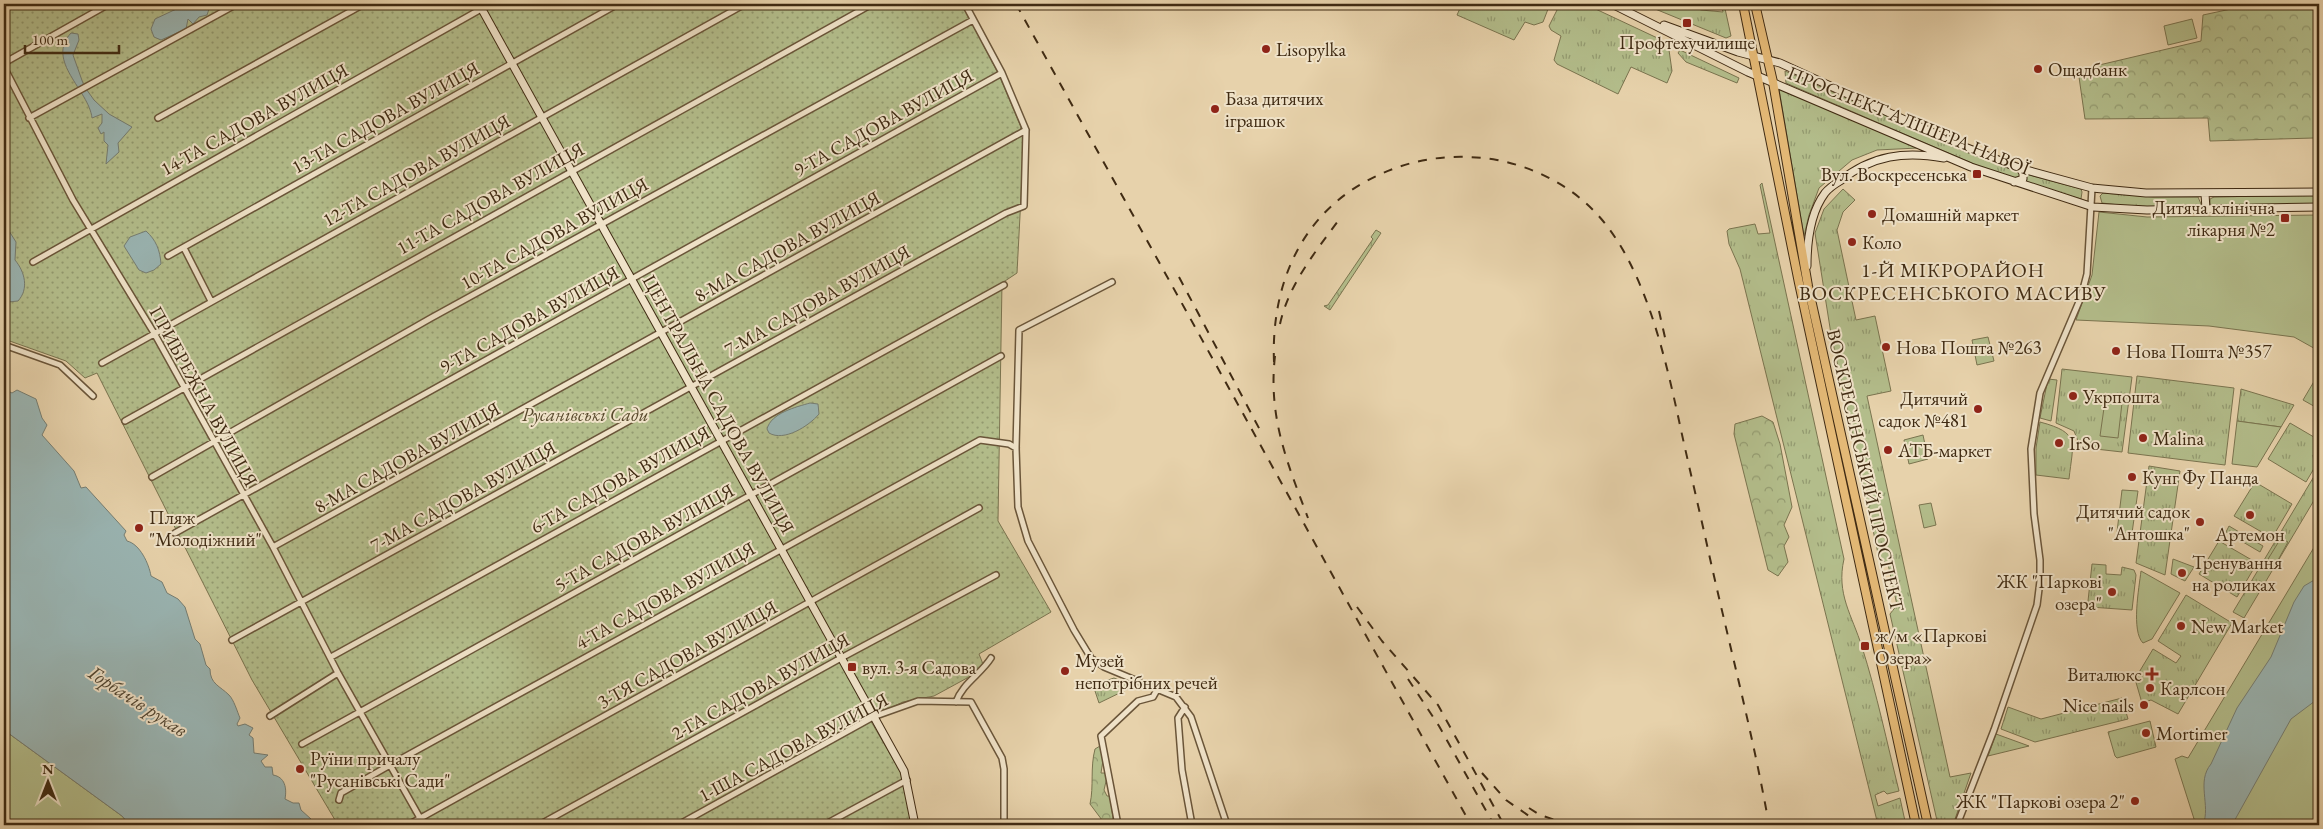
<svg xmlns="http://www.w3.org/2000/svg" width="2323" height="829" font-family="'EB Garamond',serif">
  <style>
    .grass { fill: url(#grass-tufts); stroke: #7a744f }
    .forest { fill: url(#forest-crowns); stroke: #7a744f }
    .park { fill: #b3bd8b; stroke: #7a744f }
    .garden { fill: url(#garden-dots); stroke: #7a744f }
    .water { fill: #9ab5b3; stroke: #767e73 }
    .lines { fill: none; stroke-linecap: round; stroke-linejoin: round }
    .street-casing { stroke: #6a5539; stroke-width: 8 }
    .secondary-casing { stroke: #402b13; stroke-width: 9 }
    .primary-casing { stroke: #402b13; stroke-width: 10 }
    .street { stroke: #efe2c8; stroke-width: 5 }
    .secondary { stroke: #efe2c8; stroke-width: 7 }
    .primary { stroke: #e4b976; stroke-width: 8 }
    .rail { stroke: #402b13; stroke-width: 2; stroke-dasharray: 9 9; stroke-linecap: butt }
    .poi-dot { fill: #8f2418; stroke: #efe2c8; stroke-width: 2 }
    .labels { text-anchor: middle; stroke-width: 4; stroke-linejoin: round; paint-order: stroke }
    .poi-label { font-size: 19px; fill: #402b13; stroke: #efe2c8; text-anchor: start }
    .street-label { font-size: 19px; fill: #402b13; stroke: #efe2c8 }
    .park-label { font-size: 19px; font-style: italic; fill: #57482b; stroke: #efe2c8 }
    .neighbourhood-label { font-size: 20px; letter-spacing: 1px; fill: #402b13; stroke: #efe2c8 }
    .water-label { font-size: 20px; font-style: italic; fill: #524733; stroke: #efe2c8 }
  </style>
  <defs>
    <pattern id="grass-tufts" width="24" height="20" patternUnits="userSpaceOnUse" patternTransform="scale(1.25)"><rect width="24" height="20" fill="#b3bd8b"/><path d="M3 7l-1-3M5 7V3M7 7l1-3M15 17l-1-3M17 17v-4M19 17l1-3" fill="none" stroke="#939a70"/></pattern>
    <pattern id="forest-crowns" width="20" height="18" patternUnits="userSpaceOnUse" patternTransform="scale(1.25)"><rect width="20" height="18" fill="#b3bd8b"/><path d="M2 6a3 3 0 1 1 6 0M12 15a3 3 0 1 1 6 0" fill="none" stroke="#939a70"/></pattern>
    <pattern id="garden-dots" width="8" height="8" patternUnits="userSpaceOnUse" patternTransform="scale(1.25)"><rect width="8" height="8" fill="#b3bd8b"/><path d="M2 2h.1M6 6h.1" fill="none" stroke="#939a70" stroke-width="1.8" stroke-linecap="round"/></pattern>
  </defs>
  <rect width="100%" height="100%" fill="#e7d2ab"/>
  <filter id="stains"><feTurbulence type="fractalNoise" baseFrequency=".004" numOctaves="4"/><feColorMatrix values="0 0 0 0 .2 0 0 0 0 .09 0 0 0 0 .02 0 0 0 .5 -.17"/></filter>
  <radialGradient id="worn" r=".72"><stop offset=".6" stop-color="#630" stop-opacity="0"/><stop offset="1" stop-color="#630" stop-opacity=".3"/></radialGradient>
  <path class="grass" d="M1462,4H1550L1543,22L1534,25L1525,22L1514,40L1457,15Z
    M1560,4H1585L1668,43L1672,71L1667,83L1631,67L1618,94L1557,64L1554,60L1561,36L1551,30L1549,26Z
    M1643,4H1686L1701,10L1723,12L1721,4H1724L1731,36L1726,38Z
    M1680,50L1739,78L1737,83L1686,62L1678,53Z
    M1785,71L1959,148L2018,172L2081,189L2082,192L2081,199L2004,177L1786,83Z
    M1779,89L1918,148L1877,150L1852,160L1819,188L1809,215L1804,236Z
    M1762,183L1844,559C1836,594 1852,615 1862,647C1877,694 1887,743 1899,791L1887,794L1884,791L1875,795L1878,806L1900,798L1905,821L1899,823V825H1878L1740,269L1729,244L1727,231L1729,229L1755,224L1758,234L1770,233L1760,185Z
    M1843,189L1855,200L1843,212L1837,230L1856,320L1875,316L1891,391L1867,396L1950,777L1971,773L1954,822L1949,825H1938L1890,614L1897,605L1888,564L1879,558L1831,334L1815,233L1824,209Z
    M2103,193L2154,197H2198L2201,204L2197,206L2136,207L2102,203L2100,196Z
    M2319,195V205L2213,206L2210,204V199L2214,197Z
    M1376,230L1381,233L1330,310L1324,306L1328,305L1373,239L1371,237Z
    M2062,369L2132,377L2122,452L2078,447V441L2074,431L2056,423Z
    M2319,373V409L2303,400Z
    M2137,376L2234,388L2225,465L2128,453Z
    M2048,379L2057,380L2051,421L2040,418Z
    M2241,389L2294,405L2281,427L2237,421Z
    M2040,422C2081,433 2073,442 2069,479L2036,475V448Z
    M2290,423L2319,440V460L2306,482L2268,459Z
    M2149,466L2180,471L2165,575L2136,563Z
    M2319,468V492L2244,618L2233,612Z
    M2255,482L2292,504L2272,538L2234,516Z
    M2229,526L2263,546L2260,552L2226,532Z
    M2219,541L2257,563L2237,597L2199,574Z
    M2092,564L2106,565V574L2121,575L2122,567L2134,570L2136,575L2132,610L2090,607L2088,601Z
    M2186,595L2232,623L2178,714L2151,700L2142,703L2135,679L2153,649L2176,663L2181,656L2158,641Z
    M1114,678L1134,686L1099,703L1093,685Z
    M2122,698L2128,719L2035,742L2001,729L2008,707L2041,719Z
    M2150,721L2156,747L2117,758L2115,756L2108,732Z
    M1996,734L2029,746L1988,756Z"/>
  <path class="forest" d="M2245,4H2319V144L2314,138L2210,141L2208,118L2085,119L2078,70L2201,41L2203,15L2245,6Z
    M1762,416L1773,422L1780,444L1792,507L1784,525L1789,537L1784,546L1788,562L1778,576L1768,570L1734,434L1735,424Z
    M1100,746L1103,760L1101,773H1105L1107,777L1104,790L1107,796H1110L1114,825H1101L1102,820L1090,804C1094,786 1090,768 1095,749Z"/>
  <path class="park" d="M2192,19L2197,38L2168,45L2164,26Z
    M2099,212L2147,217L2319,215V351L2294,337L2209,326L2076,320L2092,275Z
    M1988,337L1994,361L1977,365L1972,340Z
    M2105,401L2122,403L2118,438L2100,436Z
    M2237,421L2281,427L2257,467L2232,464Z
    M1923,435L1928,459L1909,464L1904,440Z
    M2122,490L2138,491L2132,533L2117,532Z
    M1931,503L1936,525L1924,528L1919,505Z
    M2281,538L2288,542L2273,569L2265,564Z
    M2319,539V825H2193L2195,822L2175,759L2182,756L2188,758Z
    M2173,559L2194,567L2185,581L2171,574Z
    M2141,571L2180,593L2152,639L2143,643C2131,631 2139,588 2141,571Z
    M4,730L122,816L130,825H4Z"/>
  <path class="garden" d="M4,4H962L999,75L1021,127L1020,130L1024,139L1017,273L1002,283L998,521L1051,612L979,654L983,664L980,671L934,696L903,702L869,718L904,778L911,825H338L252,680L97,373L85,378L66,361L4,339Z"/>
  <path class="water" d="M187,4H205L209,9L207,15L199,17L193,24L188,19L186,29L161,40L154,37L151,29L155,19Z
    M71,33L78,34L79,40L73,55L84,86L94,100L109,114L132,127L118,143L119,152L106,164L108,145L104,141V132L101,134L98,128L102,123V114L92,118C89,90 45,61 71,33Z
    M4,223L16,242L15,260C25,272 29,289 18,301L8,302L4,299Z
    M146,231C156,240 160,250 161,264L154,270L146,273L139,270L124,246L130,237Z
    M4,389L12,393L17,390L36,399L42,418L47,425L42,435L74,471L81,488L86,487L126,531L124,535L127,541C140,544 149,564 151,576L162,582L167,593L178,599L185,607L195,639L200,644L206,665L210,669C210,684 220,686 229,695C234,700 237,711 240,718L237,724L238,726L245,724L253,728L249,735L253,738L254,753L268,755L261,761L265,767H272L273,775C285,777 287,788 285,799L293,803H299L301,810L311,819L308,825H130L122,816L4,730Z
    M810,403L818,404L819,414C809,426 784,442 769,433L767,429C771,413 796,407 810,403Z
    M2316,579L2319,581V698L2291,719L2232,825H2203C2211,805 2196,782 2211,764L2237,708L2271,657L2294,602L2304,586Z"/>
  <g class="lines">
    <g class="street-casing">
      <path id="street" d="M4,63L109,4
        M4,67L73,200L154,333L273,547L338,673L420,818
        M29,118L237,4
        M158,118L364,4
        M184,248L211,301
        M168,256L618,4
        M33,262L490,4
        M1112,282L1019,330L1016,448L1018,507L1028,541L1074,630L1091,658L1104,667L1176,697L1191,717L1227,825
        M4,345L60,365L93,396
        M102,363L745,4
        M125,421L872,4
        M152,477L431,318L973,20
        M175,533L1002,73
        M273,547L1026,130
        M232,640L1006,213L1024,206L1026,130L1002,73L965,4
        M331,657L1004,285
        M956,702C962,684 981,674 991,658
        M1185,707L1178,718L1182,770L1192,825
        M270,716L338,673
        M302,744L1001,356
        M339,800L341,793L390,765L980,440L1009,444L1016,448
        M408,825L979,508
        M539,825L841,658L996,575
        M678,825L873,717L918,701L971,702L1002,758L1004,769V825
        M824,825L907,780
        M1118,825L1101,736L1138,701L1153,697L1158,688
        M1957,825L1994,730L2037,605L2040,581V560L2034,514L2031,449L2040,393L2081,297L2087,274L2092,188"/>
    </g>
    <g class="secondary-casing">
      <path id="secondary" d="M479,4L904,771L915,825
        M1612,4L1748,72L1971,167L2093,207L2147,210L2319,207
        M1664,25L1738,52L1780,63L1962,146L2019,168L2092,188L2146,193L2319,192
        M2014,182L2023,179V172L2019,168
        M2205,194L2206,209
        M1807,266C1807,242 1810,213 1825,193C1829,188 1835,184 1840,181C1872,155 1905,151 1944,158"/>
    </g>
    <g class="primary-casing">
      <path id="primary" d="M1743,4L1799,283L1916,825
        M1755,4L1773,82L1808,286L1928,825"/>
    </g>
    <use href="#street" class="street"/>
    <use href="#secondary" class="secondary"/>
    <use href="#primary" class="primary"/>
    <path class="rail" d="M1016,4L1471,825
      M1179,277L1260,430
      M1659,311L1666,342
      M1280,324C1289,283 1317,250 1341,217
      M1275,356C1268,417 1287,462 1308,518
      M1274,362C1271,289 1298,220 1363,183C1405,159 1450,152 1497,160C1533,167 1568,184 1594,211C1645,263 1666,360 1681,430C1690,471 1700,513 1709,554C1729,644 1753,734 1769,825
      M1357,607L1382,641L1438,705L1504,825
      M1408,679L1439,726L1494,825
      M1482,773L1506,800L1542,825
      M1529,808L1540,815L1570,825"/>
  </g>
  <g class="poi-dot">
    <rect x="1682" y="18" width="10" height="10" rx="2.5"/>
    <circle cx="1266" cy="49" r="5"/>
    <circle cx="2038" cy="69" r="5"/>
    <circle cx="1215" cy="109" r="5"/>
    <rect x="1972" y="169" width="10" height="10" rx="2.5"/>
    <circle cx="1872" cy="214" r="5"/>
    <rect x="2280" y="213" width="10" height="10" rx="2.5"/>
    <circle cx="1852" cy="242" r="5"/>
    <circle cx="1886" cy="347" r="5"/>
    <circle cx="2116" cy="351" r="5"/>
    <circle cx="2073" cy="396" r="5"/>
    <circle cx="1978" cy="409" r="5"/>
    <circle cx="2143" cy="438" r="5"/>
    <circle cx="2059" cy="443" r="5"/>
    <circle cx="1888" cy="450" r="5"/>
    <circle cx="2132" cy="477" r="5"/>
    <circle cx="2250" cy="515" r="5"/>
    <circle cx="2200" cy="522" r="5"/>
    <circle cx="139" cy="528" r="5"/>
    <circle cx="2182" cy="573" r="5"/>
    <circle cx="2112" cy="592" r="5"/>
    <circle cx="2181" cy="626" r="5"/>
    <rect x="1860" y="641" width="10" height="10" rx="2.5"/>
    <rect x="847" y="662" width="10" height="10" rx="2.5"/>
    <circle cx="1065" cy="671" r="5"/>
    <path d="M2149.5 666.5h5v5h5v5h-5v5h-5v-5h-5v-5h5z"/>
    <circle cx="2150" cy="688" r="5"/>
    <circle cx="2144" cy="705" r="5"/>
    <circle cx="2146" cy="733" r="5"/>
    <circle cx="300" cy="769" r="5"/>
    <circle cx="2135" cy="801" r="5"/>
  </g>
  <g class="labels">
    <g class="poi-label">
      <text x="1687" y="49" text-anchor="middle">Профтехучилище</text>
      <text x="1276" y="56">Lisopylka</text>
      <text x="2048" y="76">Ощадбанк</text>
      <text x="1225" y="105">База дитячих<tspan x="1225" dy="22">іграшок</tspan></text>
      <text x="1967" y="181" text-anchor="end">Вул. Воскресенська</text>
      <text x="2275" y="214" text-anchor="end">Дитяча клінічна<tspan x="2275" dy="22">лікарня №2</tspan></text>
      <text x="1882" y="221">Домашній маркет</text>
      <text x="1862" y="249">Коло</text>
      <text x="1896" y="354">Нова Пошта №263</text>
      <text x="2126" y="358">Нова Пошта №357</text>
      <text x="2083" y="403">Укрпошта</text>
      <text x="1968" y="405" text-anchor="end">Дитячий<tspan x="1968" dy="22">садок №481</tspan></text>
      <text x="2153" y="445">Malina</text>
      <text x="2069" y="450">IrSo</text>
      <text x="1898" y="457">АТБ-маркет</text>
      <text x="2142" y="484">Кунг Фу Панда</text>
      <text x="2190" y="518" text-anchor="end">Дитячий садок<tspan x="2190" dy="22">"Антошка"</tspan></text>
      <text x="149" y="524">Пляж<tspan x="149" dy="22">"Молодіжний"</tspan></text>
      <text x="2250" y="541" text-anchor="middle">Артемон</text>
      <text x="2192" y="569">Тренування<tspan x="2192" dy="22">на роликах</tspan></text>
      <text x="2102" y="588" text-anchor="end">ЖК "Паркові<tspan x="2102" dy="22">озера"</tspan></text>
      <text x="2191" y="633">New Market</text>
      <text x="1875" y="642">ж/м «Паркові<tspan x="1875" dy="22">Озера»</tspan></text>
      <text x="1075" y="667">Музей<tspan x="1075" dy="22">непотрібних речей</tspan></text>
      <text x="862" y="674">вул. 3-я Садова</text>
      <text x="2142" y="681" text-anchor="end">Виталюкс</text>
      <text x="2160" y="695">Карлсон</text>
      <text x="2134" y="712" text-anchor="end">Nice nails</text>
      <text x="2156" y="740">Mortimer</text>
      <text x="310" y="765">Руїни причалу<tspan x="310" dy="22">"Русанівські Сади"</tspan></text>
      <text x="2125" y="808" text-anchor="end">ЖК "Паркові озера 2"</text>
    </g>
    <g class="street-label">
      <text transform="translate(385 117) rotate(-29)" y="7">13-ТА САДОВА ВУЛИЦЯ</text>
      <text transform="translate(254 119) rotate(-29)" y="7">14-ТА САДОВА ВУЛИЦЯ</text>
      <text transform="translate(1909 120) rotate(22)" y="7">ПРОСПЕКТ АЛІШЕРА НАВОЇ</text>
      <text transform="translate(883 122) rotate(-29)" y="7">9-ТА САДОВА ВУЛИЦЯ</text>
      <text transform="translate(416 170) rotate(-29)" y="7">12-ТА САДОВА ВУЛИЦЯ</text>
      <text transform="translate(490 198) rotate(-29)" y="7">11-ТА САДОВА ВУЛИЦЯ</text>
      <text transform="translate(554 233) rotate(-29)" y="7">10-ТА САДОВА ВУЛИЦЯ</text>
      <text transform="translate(787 246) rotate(-29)" y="7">8-МА САДОВА ВУЛИЦЯ</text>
      <text transform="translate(817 300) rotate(-29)" y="7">7-МА САДОВА ВУЛИЦЯ</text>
      <text transform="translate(529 319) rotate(-29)" y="7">9-ТА САДОВА ВУЛИЦЯ</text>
      <text transform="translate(204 396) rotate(61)" y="7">ПРИБРЕЖНА ВУЛИЦЯ</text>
      <text transform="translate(719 404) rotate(61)" y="7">ЦЕНТРАЛЬНА САДОВА ВУЛИЦЯ</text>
      <text transform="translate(407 457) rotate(-29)" y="7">8-МА САДОВА ВУЛИЦЯ</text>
      <text transform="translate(1866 470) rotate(77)" y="7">ВОСКРЕСЕНСЬКИЙ ПРОСПЕКТ</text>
      <text transform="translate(620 479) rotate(-29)" y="7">6-ТА САДОВА ВУЛИЦЯ</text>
      <text transform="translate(463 496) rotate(-29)" y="7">7-МА САДОВА ВУЛИЦЯ</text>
      <text transform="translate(644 537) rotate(-29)" y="7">5-ТА САДОВА ВУЛИЦЯ</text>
      <text transform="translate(665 595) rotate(-29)" y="7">4-ТА САДОВА ВУЛИЦЯ</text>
      <text transform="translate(687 654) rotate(-29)" y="7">3-ТЯ САДОВА ВУЛИЦЯ</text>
      <text transform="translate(760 686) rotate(-29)" y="7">2-ГА САДОВА ВУЛИЦЯ</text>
      <text transform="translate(793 747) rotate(-28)" y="7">1-ША САДОВА ВУЛИЦЯ</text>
    </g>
    <g class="park-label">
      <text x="585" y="421">Русанівські Сади</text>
    </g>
    <g class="neighbourhood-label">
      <text x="1953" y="277">1-Й МІКРОРАЙОН<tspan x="1953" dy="23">ВОСКРЕСЕНСЬКОГО МАСИВУ</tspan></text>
    </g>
    <g class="water-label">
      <text transform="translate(138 701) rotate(33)" y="7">Горбачів рукав</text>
    </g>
  </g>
  <rect width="2323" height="829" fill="none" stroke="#e7d2ab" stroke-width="20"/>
  <rect x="5" y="5" width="2313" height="819" fill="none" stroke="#402b13" stroke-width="2.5"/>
  <rect x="10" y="10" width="2303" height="809" fill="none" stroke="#402b13"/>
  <g transform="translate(48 782)" stroke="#efe2c8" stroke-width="4" paint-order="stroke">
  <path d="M0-4L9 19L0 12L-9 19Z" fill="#402b13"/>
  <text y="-8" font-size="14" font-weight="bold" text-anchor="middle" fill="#402b13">N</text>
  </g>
  <path d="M25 45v8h94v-8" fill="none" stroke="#402b13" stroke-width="2.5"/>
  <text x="32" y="45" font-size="15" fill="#402b13" stroke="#efe2c8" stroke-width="4" paint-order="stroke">100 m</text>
  <rect width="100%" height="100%" filter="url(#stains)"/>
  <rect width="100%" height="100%" fill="url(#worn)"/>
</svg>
